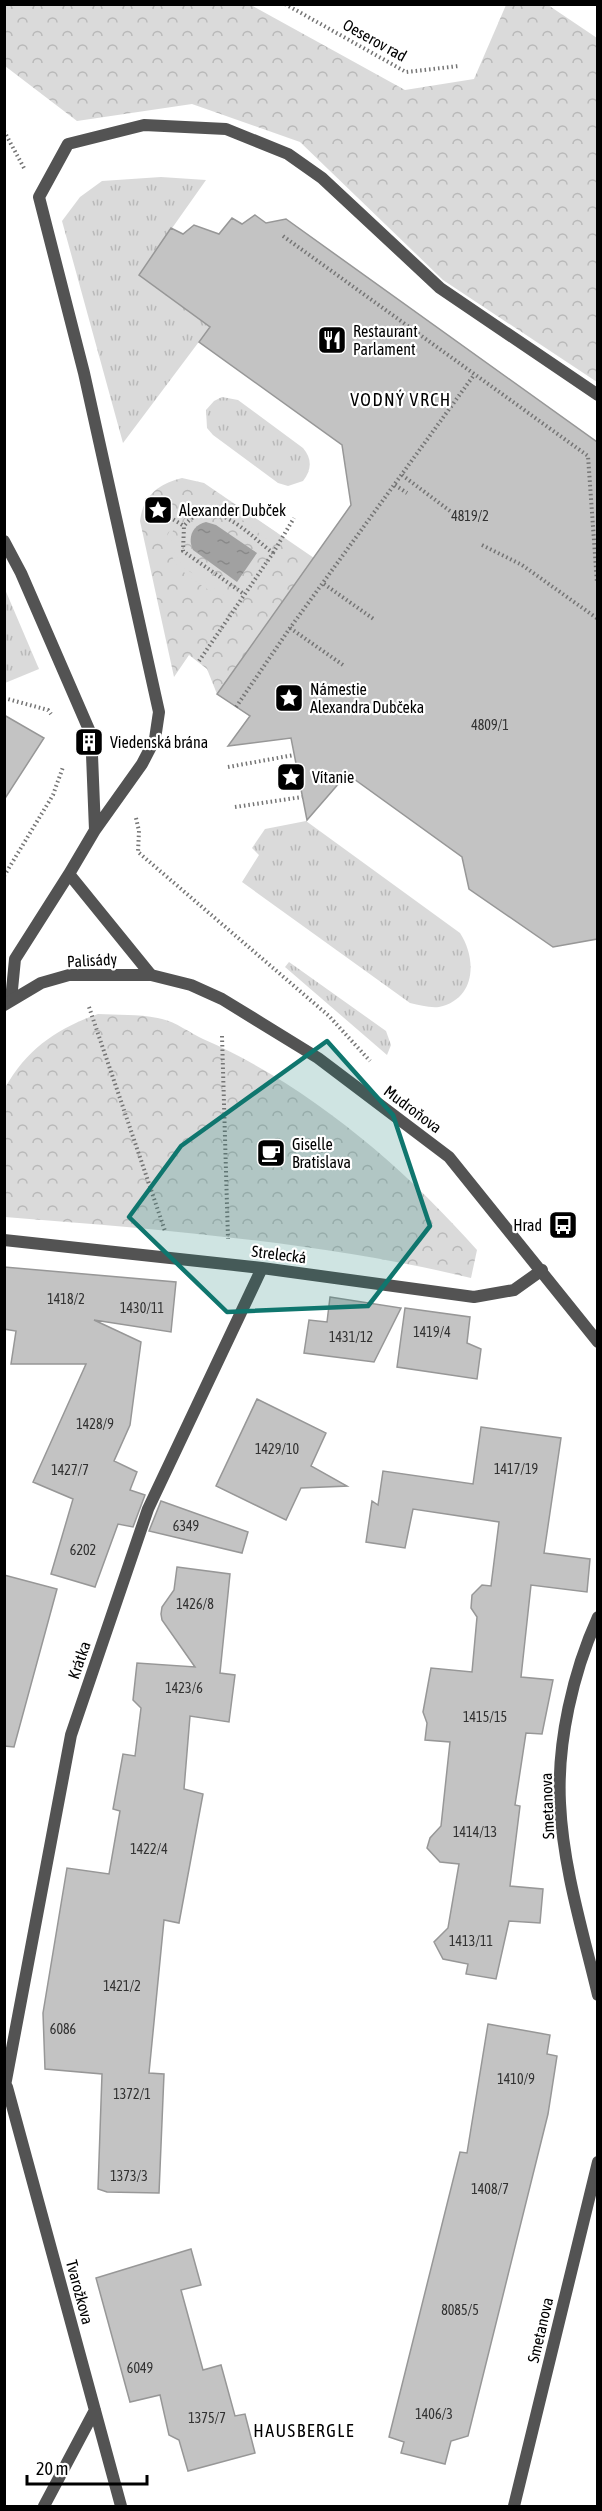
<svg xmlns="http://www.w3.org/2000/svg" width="602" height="2511" font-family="'Asap Condensed',sans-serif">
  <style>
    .grass { fill: url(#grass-tufts) }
    .forest { fill: url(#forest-crowns) }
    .garden { fill: #dadada }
    .water { fill: url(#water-ripples) }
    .building { fill: #c3c3c3; stroke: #979797; stroke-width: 1.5 }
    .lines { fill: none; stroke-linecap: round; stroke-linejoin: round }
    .pedestrian-tunnel { stroke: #d9d9d9; stroke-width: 12; stroke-dasharray: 12 6; stroke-linecap: butt }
    .path { stroke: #757575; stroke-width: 4; stroke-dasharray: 1.5 3; stroke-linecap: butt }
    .service { stroke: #535353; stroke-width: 12 }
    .pedestrian { stroke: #535353; stroke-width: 12 }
    .minor { stroke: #535353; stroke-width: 12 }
    .tertiary { stroke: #535353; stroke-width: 12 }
    .marked { fill: #0f766e; fill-opacity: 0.2; stroke: #0f766e; stroke-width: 4.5; stroke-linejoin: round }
    .labels { text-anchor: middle; stroke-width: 4.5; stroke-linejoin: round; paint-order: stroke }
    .number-label { font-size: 14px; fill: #313131 }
    .street-label { font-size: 16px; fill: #000; stroke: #fff }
    .poi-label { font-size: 16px; fill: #000; stroke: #fff; text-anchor: start }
    .neighbourhood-label { font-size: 18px; letter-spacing: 1.5px; fill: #000; stroke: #fff }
  </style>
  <defs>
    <pattern id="grass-tufts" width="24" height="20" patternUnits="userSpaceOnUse" patternTransform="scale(1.5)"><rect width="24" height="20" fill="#dadada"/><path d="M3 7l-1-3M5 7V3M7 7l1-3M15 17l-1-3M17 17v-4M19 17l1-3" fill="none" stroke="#b9b9b9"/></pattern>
    <pattern id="forest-crowns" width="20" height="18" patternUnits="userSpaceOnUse" patternTransform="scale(1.5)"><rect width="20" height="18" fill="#dadada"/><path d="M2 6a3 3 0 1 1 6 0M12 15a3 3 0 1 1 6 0" fill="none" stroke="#b9b9b9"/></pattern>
    <pattern id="water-ripples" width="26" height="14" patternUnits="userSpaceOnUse" patternTransform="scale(1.5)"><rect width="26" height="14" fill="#a1a1a1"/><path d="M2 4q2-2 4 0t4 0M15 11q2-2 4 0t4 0" fill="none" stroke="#898989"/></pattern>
  </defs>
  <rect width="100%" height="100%" fill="#fff"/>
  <path class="grass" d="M161,177L206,180L139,275L210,327L123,443L62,221L80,197L102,181Z
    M222,397L238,400L303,448C312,459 312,469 303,481L288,486L278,483L213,435L207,428L206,410L214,401Z
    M4,587L39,669L5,683H4Z
    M306,821L460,933C477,959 476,999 439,1007C429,1008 420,1005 410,1003L242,882L259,855L252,848L265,829Z
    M289,962L386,1031L391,1045L387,1055L285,967Z"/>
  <path class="forest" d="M4,5H251L405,90L474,79L506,5H548L597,38V382L443,280L300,142L192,104L77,121L5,66Z
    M182,478L204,483L314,558L351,505L382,530L291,738L250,743L237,734L249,716L217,694L207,669L189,655L174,677L140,521C143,495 159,484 182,478Z
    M98,1014C118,1015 142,1014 162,1019C176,1022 190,1033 203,1039C308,1085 402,1165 477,1250L471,1278C327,1243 159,1229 5,1217V1088C27,1049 56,1029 98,1014Z"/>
  <path class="garden" d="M200,501L233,504L277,533L270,542C242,521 217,489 183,519L178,516Z
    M171,528L173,530L171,547L183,567L228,597L227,601C200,584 171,572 166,538Z"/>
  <path class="water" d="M206,522L216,525L257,553L237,582L193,550C187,537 193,525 206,522Z"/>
  <path class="building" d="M255,215L266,223L286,219L597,442V939L553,947L469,889L462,857L347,774L307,820L291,738L228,746L250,716L217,694L351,505L342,445L199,342L210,327L139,275L171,228L183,234L194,225L219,234L232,218L242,224Z
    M4,715L44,738L4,800Z
    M4,1267L176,1282L171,1332L94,1320L141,1342L130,1425L114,1461L137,1472L130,1490L145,1495L133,1527L118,1524L95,1587L51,1574L73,1499L33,1482L86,1364H11L16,1331L4,1329Z
    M330,1297L401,1308L374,1362L304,1353L309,1320L327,1322Z
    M405,1308L470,1317L467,1343L481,1349L477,1379L397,1367Z
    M257,1399L326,1433L311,1466L347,1486L301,1488L286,1520L216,1486Z
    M481,1427L561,1438L544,1553L590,1559L587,1592L531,1585L521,1677L553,1680L542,1734L526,1733L515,1805L520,1806L510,1886L543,1889L540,1923L509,1921L496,1979L466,1974L468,1964L443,1959L434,1942L448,1928L459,1864L440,1862L427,1848L430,1838L441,1826L450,1742L425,1740L427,1723L423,1712L431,1668L472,1672L477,1617L471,1608L472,1595L482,1585L491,1586L499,1522L413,1509L405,1548L366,1542L372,1501L378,1505L383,1471L473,1484Z
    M161,1501L248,1532L242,1553L149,1531Z
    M177,1567L230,1574L220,1673L235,1675L229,1722L190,1716L184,1789L203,1794L179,1923L164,1920L149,2073L164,2074L159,2193L107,2192L98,2189L102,2074L45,2069L43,2013L67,1868L109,1874L120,1811L113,1809L123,1754L135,1756L141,1708L133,1700L137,1663L195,1667L162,1620L161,1614L162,1607L174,1590Z
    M4,1575L57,1589L14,1747L4,1746Z
    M488,2024L550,2035L547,2054L557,2056L548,2114L468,2436L451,2441L445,2464L401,2453L404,2442L389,2437L460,2152L467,2153Z
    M191,2249L201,2285L181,2290L203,2370L221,2365L235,2416L245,2414L255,2453L188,2471L179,2440L169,2435L160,2395L130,2402L96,2278Z"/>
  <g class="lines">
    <path class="pedestrian-tunnel" d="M90,732L92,755"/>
    <path class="path" d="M285,4L406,72L459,66
      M4,131L24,168
      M283,236L588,456L597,583
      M402,475L450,511
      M395,485L407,493
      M158,510L184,526
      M482,545L522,565L598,619
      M273,553L294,518
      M324,584L375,620
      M290,628L343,665
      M199,661L273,553C249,535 211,491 184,526L183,551L244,594
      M4,698L48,710L51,714
      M236,707L290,628L474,375
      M228,767L294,755
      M235,807L302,797
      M136,818L139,831L138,852L329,1016L370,1061
      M4,876L53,795L63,767
      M89,1007L165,1231
      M222,1036L228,1239"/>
    <path class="service" d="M92,755L95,830
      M151,975L69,874L95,830L142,764L155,739L159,712L84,373L39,197L68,144L144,125L226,129L288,154L322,178L440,288L598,395
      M11,1000L15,959L69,874"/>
    <path class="pedestrian" d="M4,541L21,573L90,732"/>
    <path class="minor" d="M4,1240L262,1268L474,1297L514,1290L542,1270
      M598,1617C573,1672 557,1742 560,1803C563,1868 583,1932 598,1995
      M7,2087L121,2506
      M4,2091L71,1735L148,1509L262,1268
      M44,2506L95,2410
      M514,2506L598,2162"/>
    <path class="tertiary" d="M4,1005L41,983L69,975H151L191,985L222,999L318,1058L449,1157L598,1342"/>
  </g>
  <path class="marked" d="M327,1041L393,1115L430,1226L368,1306L227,1312L129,1217L181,1146Z"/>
  <defs>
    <g id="restaurant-square" transform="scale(1.5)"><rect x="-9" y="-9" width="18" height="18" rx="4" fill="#000" stroke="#fff"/><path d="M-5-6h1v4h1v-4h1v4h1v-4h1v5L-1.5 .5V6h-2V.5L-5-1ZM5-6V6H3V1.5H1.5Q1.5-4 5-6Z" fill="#fff"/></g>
    <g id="sight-square" transform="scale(1.5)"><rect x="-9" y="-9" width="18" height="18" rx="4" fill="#000" stroke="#fff"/><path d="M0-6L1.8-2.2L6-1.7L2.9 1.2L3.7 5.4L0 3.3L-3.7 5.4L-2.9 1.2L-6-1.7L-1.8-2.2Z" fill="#fff"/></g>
    <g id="building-square" transform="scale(1.5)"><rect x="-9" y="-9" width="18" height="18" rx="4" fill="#000" stroke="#fff"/><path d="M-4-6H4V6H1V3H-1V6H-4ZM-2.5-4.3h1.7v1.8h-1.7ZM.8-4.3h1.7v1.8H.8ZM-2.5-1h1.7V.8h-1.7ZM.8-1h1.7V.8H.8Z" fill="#fff"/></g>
    <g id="cafe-square" transform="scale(1.5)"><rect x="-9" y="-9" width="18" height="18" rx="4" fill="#000" stroke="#fff"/><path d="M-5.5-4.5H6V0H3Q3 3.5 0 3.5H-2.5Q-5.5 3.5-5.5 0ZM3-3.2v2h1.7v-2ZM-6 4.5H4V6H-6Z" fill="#fff"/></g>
    <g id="bus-square" transform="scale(1.5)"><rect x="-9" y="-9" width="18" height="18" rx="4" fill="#000" stroke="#fff"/><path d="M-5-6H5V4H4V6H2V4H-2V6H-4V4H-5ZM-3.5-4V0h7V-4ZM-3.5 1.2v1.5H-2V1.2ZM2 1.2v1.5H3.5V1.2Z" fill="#fff"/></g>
  </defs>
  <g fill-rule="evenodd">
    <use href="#restaurant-square" x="332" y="340"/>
    <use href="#sight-square" x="158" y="510"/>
    <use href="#sight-square" x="289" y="698"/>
    <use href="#building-square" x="89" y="742"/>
    <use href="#sight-square" x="291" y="777"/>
    <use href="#cafe-square" x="271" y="1153"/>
    <use href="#bus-square" x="563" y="1225"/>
  </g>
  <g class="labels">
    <g class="number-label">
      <text x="470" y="521">4819/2</text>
      <text x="490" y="730">4809/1</text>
      <text x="66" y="1304">1418/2</text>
      <text x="142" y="1313">1430/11</text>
      <text x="432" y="1337">1419/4</text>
      <text x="351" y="1342">1431/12</text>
      <text x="95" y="1429">1428/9</text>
      <text x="277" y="1454">1429/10</text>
      <text x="516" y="1474">1417/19</text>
      <text x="70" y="1475">1427/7</text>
      <text x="186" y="1531">6349</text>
      <text x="83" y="1555">6202</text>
      <text x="195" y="1609">1426/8</text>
      <text x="184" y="1693">1423/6</text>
      <text x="485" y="1722">1415/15</text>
      <text x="475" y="1837">1414/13</text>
      <text x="149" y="1854">1422/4</text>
      <text x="471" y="1946">1413/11</text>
      <text x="122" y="1991">1421/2</text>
      <text x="63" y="2034">6086</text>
      <text x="516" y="2084">1410/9</text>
      <text x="132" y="2099">1372/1</text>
      <text x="129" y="2181">1373/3</text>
      <text x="490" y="2194">1408/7</text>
      <text x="460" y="2315">8085/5</text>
      <text x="140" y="2373">6049</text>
      <text x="434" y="2419">1406/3</text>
      <text x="207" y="2423">1375/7</text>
    </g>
    <g class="street-label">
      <text transform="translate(375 40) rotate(29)" y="6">Oeserov rad</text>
      <text transform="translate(92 960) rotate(-3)" y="6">Palisády</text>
      <text transform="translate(413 1109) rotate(37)" y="6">Mudroňova</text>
      <text transform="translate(279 1254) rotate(7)" y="6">Strelecká</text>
      <text transform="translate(79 1660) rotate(-71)" y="6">Krátka</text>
      <text transform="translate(547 1806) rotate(-92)" y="6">Smetanova</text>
      <text transform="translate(80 2292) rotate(75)" y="6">Tvarožkova</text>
      <text transform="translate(540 2330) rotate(-77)" y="6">Smetanova</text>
    </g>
    <g class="poi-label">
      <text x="353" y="337">Restaurant<tspan x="353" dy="18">Parlament</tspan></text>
      <text x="179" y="516">Alexander Dubček</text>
      <text x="310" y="695">Námestie<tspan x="310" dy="18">Alexandra Dubčeka</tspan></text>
      <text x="110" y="748">Viedenská brána</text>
      <text x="312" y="783">Vítanie</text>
      <text x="292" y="1150">Giselle<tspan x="292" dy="18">Bratislava</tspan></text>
      <text x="542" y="1231" text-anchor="end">Hrad</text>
    </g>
    <g class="neighbourhood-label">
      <text x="401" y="406">VODNÝ VRCH</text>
      <text x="304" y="2437">HAUSBERGLE</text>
    </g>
  </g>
  <rect width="602" height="2511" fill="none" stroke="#000000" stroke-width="12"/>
  <path d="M27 2475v9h120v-9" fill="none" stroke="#000000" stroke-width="3"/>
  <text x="36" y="2475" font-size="18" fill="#000000" stroke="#ffffff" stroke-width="4.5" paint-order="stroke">20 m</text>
</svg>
